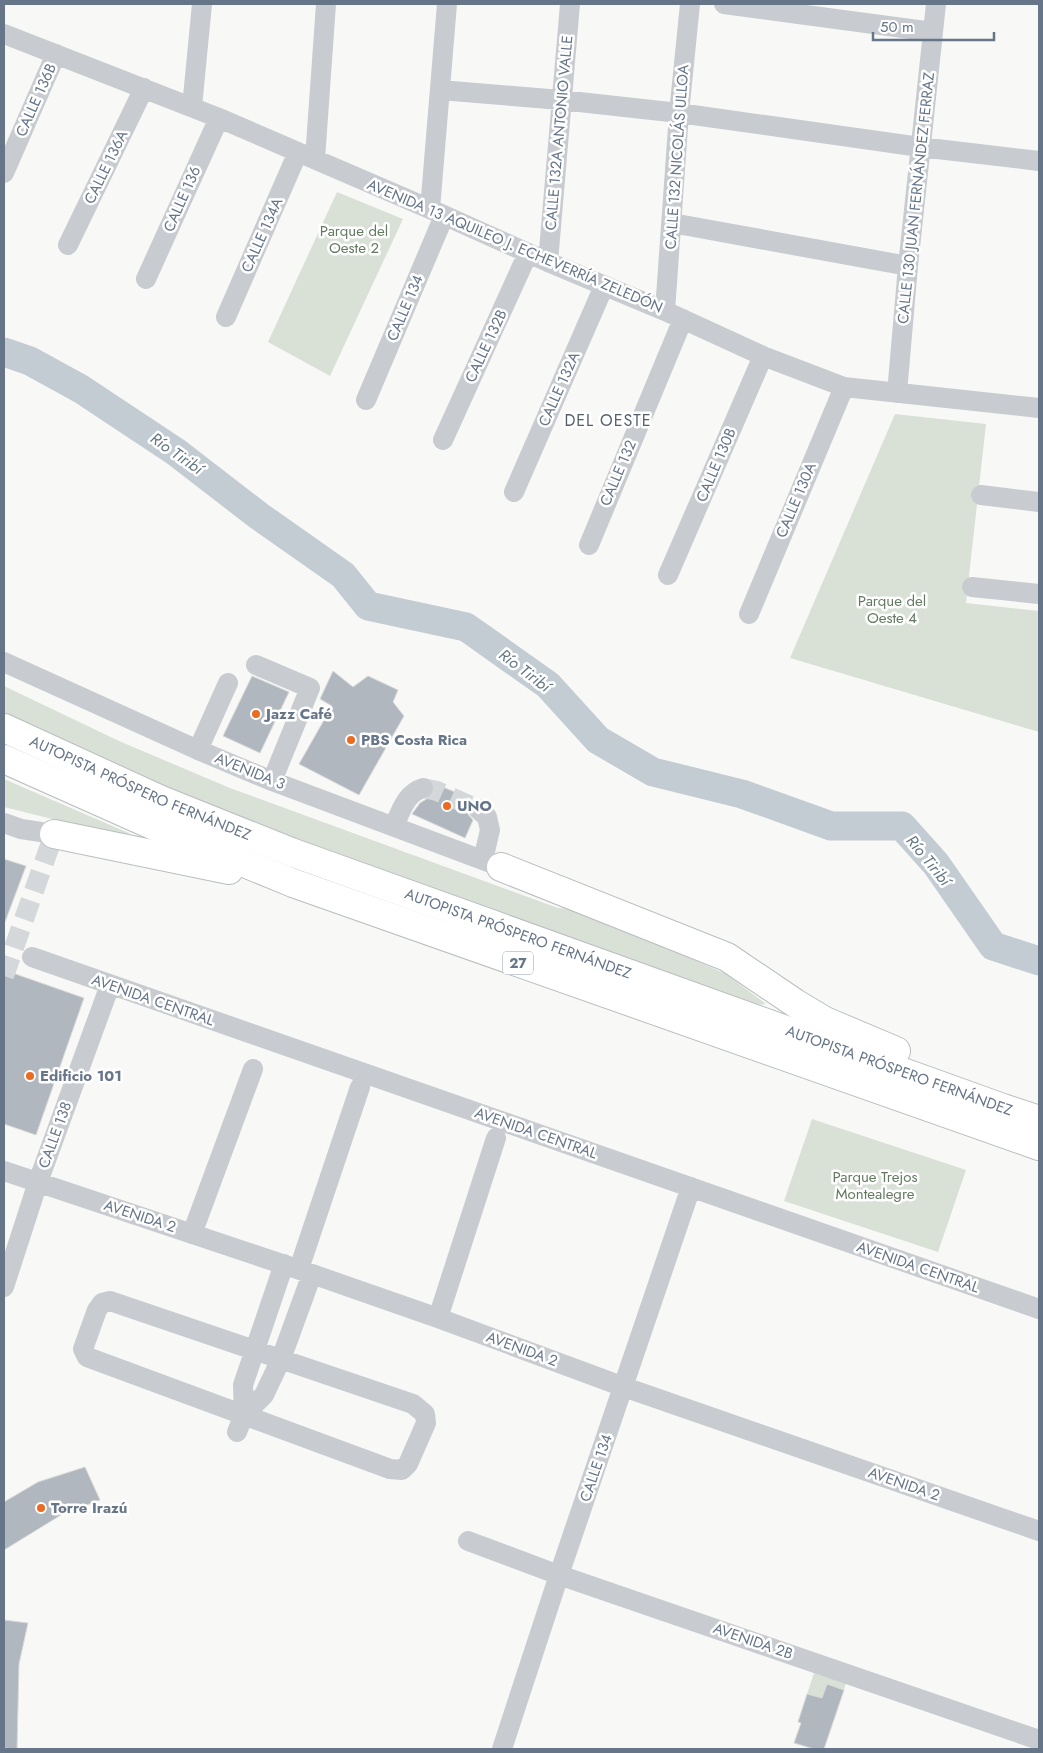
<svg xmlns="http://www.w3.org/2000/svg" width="1043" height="1753" font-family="Jost,sans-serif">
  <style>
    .green { fill: #d9e1d7 }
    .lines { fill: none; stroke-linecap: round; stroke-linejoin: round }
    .river { stroke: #c3ccd2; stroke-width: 29 }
    .building { fill: #b0b7be; stroke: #dadad8 }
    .minor-tunnel { stroke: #d4d8da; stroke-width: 20; stroke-dasharray: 20 10; stroke-linecap: butt }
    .highway-casing { stroke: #babdc1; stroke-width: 30 }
    .minor { stroke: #c8cbcf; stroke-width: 20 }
    .highway { stroke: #fff; stroke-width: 28 }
    .poi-dot { fill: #eb6b23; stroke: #fff; stroke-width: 2 }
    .labels { text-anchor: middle; stroke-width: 5; stroke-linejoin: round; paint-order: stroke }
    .shield { fill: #fff; stroke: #949eac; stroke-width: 1 }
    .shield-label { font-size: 14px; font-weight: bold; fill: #667588 }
    .street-label { font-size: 15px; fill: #667588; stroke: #fff }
    .park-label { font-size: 15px; fill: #637a61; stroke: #fff }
    .poi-label { font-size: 15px; font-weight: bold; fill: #667588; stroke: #fff; text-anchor: start }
    .neighbourhood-label { font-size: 16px; letter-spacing: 1px; fill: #545f6d; stroke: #fff }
    .water-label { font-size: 16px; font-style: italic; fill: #627783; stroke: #fff }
  </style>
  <rect width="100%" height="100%" fill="#f8f9f6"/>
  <path class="green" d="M337,192L403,219L330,376L268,342Z
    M895,414L986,424L966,603L1039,611V732L790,658Z
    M4,686L119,741L230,788L558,908L581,910L726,974L766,1004L756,1005L218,816L4,720Z
    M4,779L131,834L108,833L4,807Z
    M812,1119L966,1170L938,1252L784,1201Z
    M814,1673L846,1683L844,1690L827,1684L822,1698L807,1694Z"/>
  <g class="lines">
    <path class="river" d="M4,352L30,361L81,389L176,452L259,516L343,575L368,606L466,627L548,685L598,740L653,772L742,794L831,826H902L936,864L993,946L1039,961"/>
  </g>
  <path class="building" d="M333,671L353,687L368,676L398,690L393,702L404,716L359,795L299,764L332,706L320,699Z
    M252,676L289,692L260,753L223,736Z
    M433,783L472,799L466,807L467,813L473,820L465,838L412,814L420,803L433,795L435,789Z
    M4,859L26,866L5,922H4Z
    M4,970L84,998L36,1135L4,1124Z
    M85,1467L100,1500L61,1515L4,1550V1502L38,1482Z
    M4,1620L28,1623L19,1664L17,1749L4,1748Z
    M827,1684L844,1690L824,1749H814L794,1743L801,1723L798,1722L807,1694L822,1698Z"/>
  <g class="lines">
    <path class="minor-tunnel" d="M423,788L437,791L478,809
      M4,976L54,834"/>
    <g class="highway-casing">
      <g id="highway">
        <path id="s1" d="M4,728L161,800L291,852L1003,1108L1039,1120"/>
        <path d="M4,759L152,825L293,883L1039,1146"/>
        <path d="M54,834L229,870"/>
        <path d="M501,867L727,957L795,1003L825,1021L896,1051"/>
      </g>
    </g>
    <path class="minor" d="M724,4L933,32
      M4,34L219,118L430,209L548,262L665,311L763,356L844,387L1039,408
      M440,90L561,100L679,113L920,147L1039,161
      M192,107L202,4
      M315,159L326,4
      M4,173L56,54
      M430,209L447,4
      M672,223L908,266
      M68,245L144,88
      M548,262L570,4
      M146,279L219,118
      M665,311L679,113L690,4
      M226,317L298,152
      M897,393L908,266L936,4
      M366,400L444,216
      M443,440L528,253
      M514,492L604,286
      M981,495L1039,502
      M589,545L683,319
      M668,575L763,356
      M972,587L1039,594
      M749,614L844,387
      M4,662L198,750L272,781L501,867
      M256,665L310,688L272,781
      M198,750L228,683
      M478,809L487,817L490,830L483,860
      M4,823L21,829L54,834
      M394,826C401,811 406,793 423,788
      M32,957L1039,1309
      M4,1171L312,1274L438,1318L624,1387L1039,1531
      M192,1234L253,1069
      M299,1269L360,1087
      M4,1287L38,1182L110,985
      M110,1301L413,1404L425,1414L426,1423L408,1464L402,1470L390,1469L87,1357L83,1349L97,1310L102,1303Z
      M438,1318L496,1138
      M244,1415L264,1395L281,1359L312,1274
      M237,1432L244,1415L243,1385L284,1264
      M468,1541L559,1575L1039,1740
      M502,1749L559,1575L691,1187"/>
    <use href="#highway" class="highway"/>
  </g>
  <g class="poi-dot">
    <circle cx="256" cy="714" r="5"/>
    <circle cx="351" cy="740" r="5"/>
    <circle cx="447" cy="806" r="5"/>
    <circle cx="30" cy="1076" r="5"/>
    <circle cx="41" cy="1508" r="5"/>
  </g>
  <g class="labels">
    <rect class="shield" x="503" y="951.5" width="30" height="23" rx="4"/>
    <g class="shield-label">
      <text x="518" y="968">27</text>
    </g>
    <g class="street-label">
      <text transform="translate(36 100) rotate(-66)" y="5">CALLE 136B</text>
      <text transform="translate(559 133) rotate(-85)" y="5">CALLE 132A ANTONIO VALLE</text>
      <text transform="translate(677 157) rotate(-86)" y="5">CALLE 132 NICOLÁS ULLOA</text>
      <text transform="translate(106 167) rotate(-64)" y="5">CALLE 136A</text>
      <text transform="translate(916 198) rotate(-84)" y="5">CALLE 130 JUAN FERNÁNDEZ FERRAZ</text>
      <text transform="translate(182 199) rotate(-66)" y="5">CALLE 136</text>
      <text transform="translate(262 235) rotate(-66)" y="5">CALLE 134A</text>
      <text transform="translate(515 246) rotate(23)" y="5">AVENIDA 13 AQUILEO J. ECHEVERRÍA ZELEDÓN</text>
      <text transform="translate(405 308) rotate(-67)" y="5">CALLE 134</text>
      <text transform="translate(486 346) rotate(-65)" y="5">CALLE 132B</text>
      <text transform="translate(559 389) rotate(-66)" y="5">CALLE 132A</text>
      <text transform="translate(716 465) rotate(-67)" y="5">CALLE 130B</text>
      <text transform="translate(618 473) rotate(-67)" y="5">CALLE 132</text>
      <text transform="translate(796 500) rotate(-67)" y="5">CALLE 130A</text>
      <text transform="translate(250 771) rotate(22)" y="5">AVENIDA 3</text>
      <text dy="5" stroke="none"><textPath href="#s1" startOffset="149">AUTOPISTA PRÓSPERO FERNÁNDEZ</textPath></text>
      <text dy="5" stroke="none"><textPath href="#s1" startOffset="554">AUTOPISTA PRÓSPERO FERNÁNDEZ</textPath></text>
      <text transform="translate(153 1000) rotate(19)" y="5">AVENIDA CENTRAL</text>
      <text dy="5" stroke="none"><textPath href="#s1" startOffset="959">AUTOPISTA PRÓSPERO FERNÁNDEZ</textPath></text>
      <text transform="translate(536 1133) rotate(19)" y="5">AVENIDA CENTRAL</text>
      <text transform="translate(55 1135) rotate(-70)" y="5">CALLE 138</text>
      <text transform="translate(140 1216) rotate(18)" y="5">AVENIDA 2</text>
      <text transform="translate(918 1267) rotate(19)" y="5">AVENIDA CENTRAL</text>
      <text transform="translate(522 1349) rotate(20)" y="5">AVENIDA 2</text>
      <text transform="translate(596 1468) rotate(-71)" y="5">CALLE 134</text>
      <text transform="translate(904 1484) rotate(19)" y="5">AVENIDA 2</text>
      <text transform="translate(753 1641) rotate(19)" y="5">AVENIDA 2B</text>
    </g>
    <g class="park-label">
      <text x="354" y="236">Parque del<tspan x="354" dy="17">Oeste 2</tspan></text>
      <text x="892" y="606">Parque del<tspan x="892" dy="17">Oeste 4</tspan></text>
      <text x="875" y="1182">Parque Trejos<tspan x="875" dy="17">Montealegre</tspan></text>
    </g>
    <g class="poi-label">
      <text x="266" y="719">Jazz Café</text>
      <text x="361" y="745">PBS Costa Rica</text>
      <text x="457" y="811">UNO</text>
      <text x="40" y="1081">Edificio 101</text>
      <text x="51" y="1513">Torre Irazú</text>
    </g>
    <g class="neighbourhood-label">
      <text x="608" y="426">DEL OESTE</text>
    </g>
    <g class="water-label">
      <text transform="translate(177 453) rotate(35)" y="6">Río Tiribí</text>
      <text transform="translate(525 670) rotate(37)" y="6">Río Tiribí</text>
      <text transform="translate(929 860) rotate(51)" y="6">Río Tiribí</text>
    </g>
  </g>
  <rect width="1043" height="1753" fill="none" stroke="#667588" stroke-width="10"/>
  <path d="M873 32v8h121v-8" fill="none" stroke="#667588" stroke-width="2.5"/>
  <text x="880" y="32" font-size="15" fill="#667588" stroke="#ffffff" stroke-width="4" paint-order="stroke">50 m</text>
</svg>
